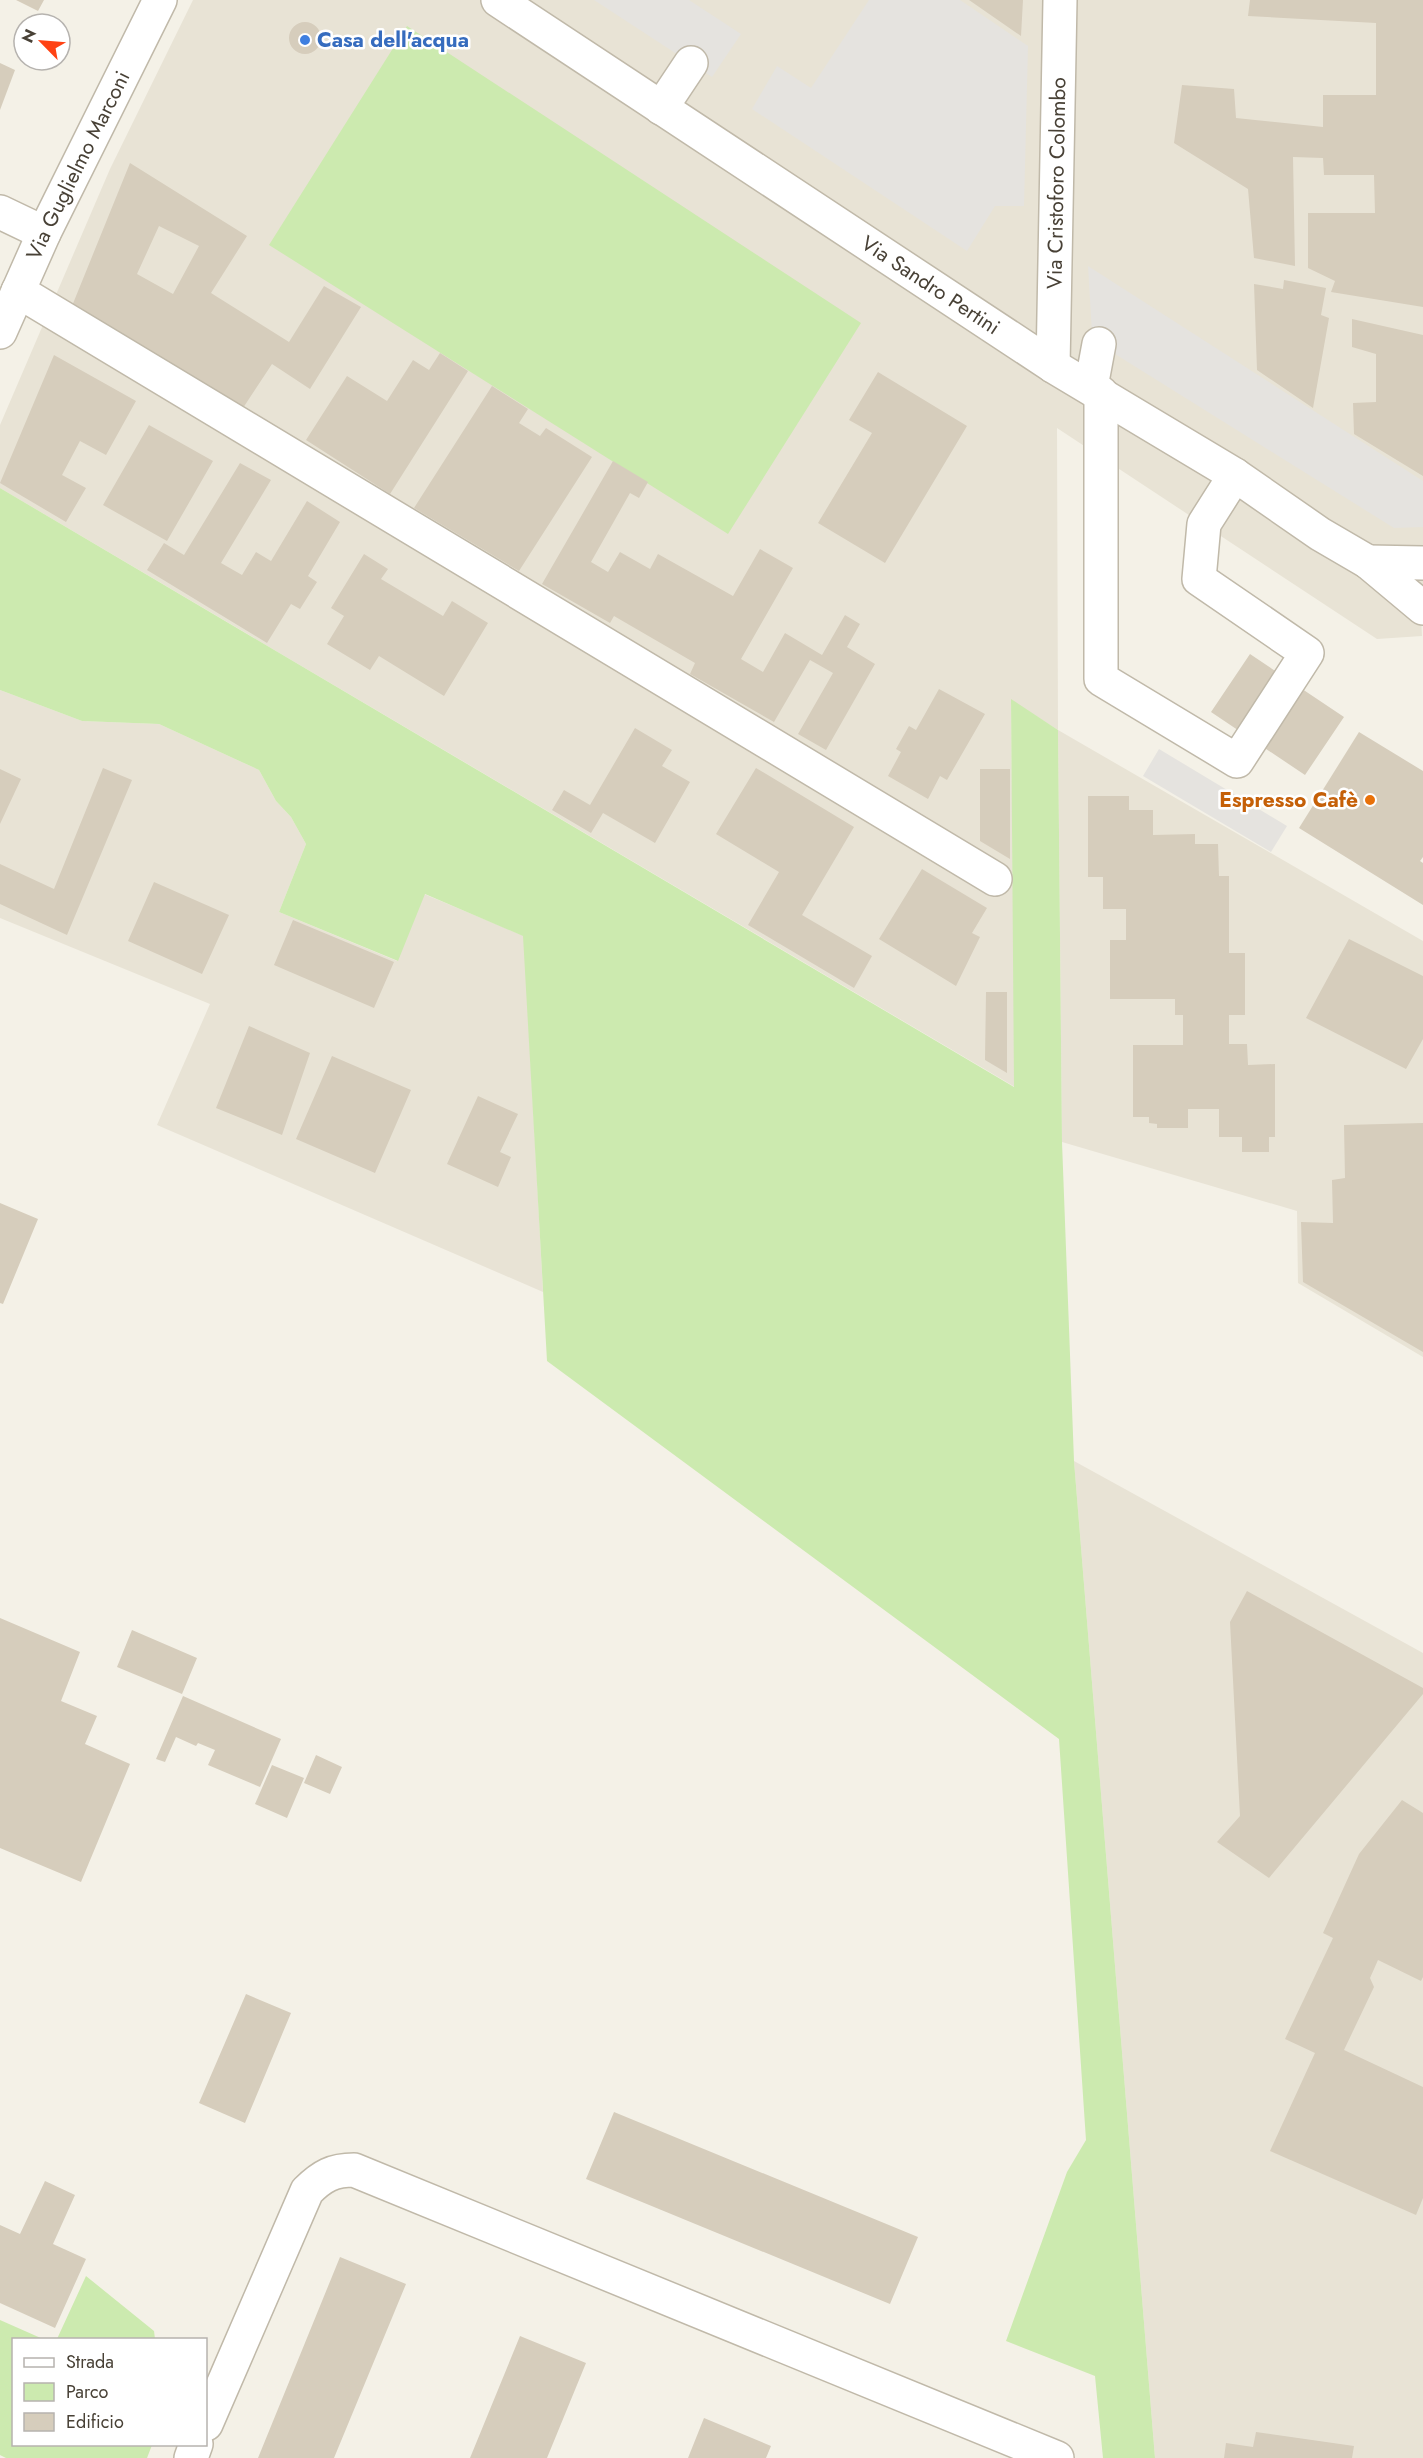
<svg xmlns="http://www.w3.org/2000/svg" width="1423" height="2458" font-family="Jost,sans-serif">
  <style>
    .residential { fill: #e8e3d5 }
    .green { fill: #cceaaf }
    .parking { fill: #e5e3df }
    .building { fill: #d6cdbc; fill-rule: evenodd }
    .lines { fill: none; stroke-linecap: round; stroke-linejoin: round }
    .minor-casing { stroke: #c0b9a9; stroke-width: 36 }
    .minor { stroke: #fff; stroke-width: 33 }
    .shop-dot { fill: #3f7fe0; stroke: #fff; stroke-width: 2 }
    .food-dot { fill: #e8710a; stroke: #fff; stroke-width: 2 }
    .labels { text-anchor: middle; stroke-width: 5; stroke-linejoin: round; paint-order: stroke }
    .shop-label { font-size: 21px; font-weight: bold; fill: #366cbe; stroke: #fff; text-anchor: start }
    .street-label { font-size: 21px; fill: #484136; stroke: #fff }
    .food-label { font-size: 21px; font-weight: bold; fill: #c56008; stroke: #fff; text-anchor: end }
  </style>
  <rect width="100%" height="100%" fill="#f4f1e7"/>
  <path class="residential" d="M193,0H1423V584L1420,596L1422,636L1377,639L1057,428L1058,730L1423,941V1357L1298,1283L1297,1211L1062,1142L1058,730L1011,700L1015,1087L0,488V425L110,169Z
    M0,690L82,721L159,724L259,770L276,801L291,817L306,844L279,912L397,961L424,894L524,936L543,1292L157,1125L210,1004L0,918Z
    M1074,1461L1423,1653V2458H1155Z"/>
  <path class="green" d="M407,26L861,323L728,534L269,245Z
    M0,488L1014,1087L1011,699L1058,730L1062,1142L1074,1461L1155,2458H1103L1095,2376L1006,2341L1067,2172L1086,2140L1059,1739L547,1361L523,936L425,894L398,961L279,912L306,844L291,817L276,801L259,770L159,724L82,721L0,690Z
    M86,2276L154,2331L155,2339H57Z
    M0,2320L43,2339L14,2340V2444L152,2445L147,2458H6L0,2455Z"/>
  <path class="parking" d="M594,0H689L741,34L712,77Z
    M869,0H960L1028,46L1024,206H995L967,251L752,109L777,66L811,88Z
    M1088,266L1423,481V527L1394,528L1099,344L1092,333Z
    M1159,749L1287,826L1271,852L1143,776Z"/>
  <path class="building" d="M16,0H44L38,11Z
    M969,0H1023L1021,36Z
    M1250,0H1423V307L1331,292L1335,281L1308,268V213H1375L1374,175H1324L1323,158L1293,157L1295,266L1254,258L1248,189L1174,143L1182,85L1234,89L1236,118L1323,127V95H1376V23L1248,16Z
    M289 38a16 16 0 1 1 32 0a16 16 0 1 1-32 0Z
    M0,63L15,70L0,110Z
    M130,163L247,236L211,293L289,342L324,286L361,307L310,389L272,364L243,408L72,306ZM159,226L199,246L173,294L137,274Z
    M1284,280L1326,288L1321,315L1329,318L1313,408L1257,370L1254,284L1283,289Z
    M1352,319L1423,335V476L1354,434L1353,403L1376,402V354L1352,347Z
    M440,353L468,371L390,494L306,440L347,376L387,401L413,360L429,370Z
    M54,355L136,401L106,455L80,441L62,475L86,488L66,522L0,483Z
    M878,372L967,426L885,563L818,523L872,433L849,420Z
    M492,386L528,409L519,423L540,436L546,428L592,457L519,571L414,508Z
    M149,425L213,461L167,541L103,505Z
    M613,461L648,482L639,498L630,493L591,562L608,572L620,552L650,569L658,554L733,596L760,549L793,568L741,659L763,672L785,633L822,655L845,615L860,624L847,647L875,664L826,750L798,734L833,673L810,660L774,722L690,674L695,663L614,616L610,623L542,584Z
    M240,463L271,480L221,563L242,575L256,552L271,561L307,501L340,522L308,576L317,582L300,609L291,604L267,643L147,570L164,543L184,555Z
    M364,554L388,569L381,579L443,616L452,601L488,623L444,696L379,656L370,670L327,644L344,616L331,608Z
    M1250,654L1344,717L1305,775L1211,712Z
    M939,689L985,714L947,780L940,776L928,799L888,776L901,752L896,749L909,726L916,730Z
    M635,728L672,750L662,766L690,782L655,843L603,813L591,833L552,810L564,790L590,805Z
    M1359,732L1423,771V857L1420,861L1423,863V905L1299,828Z
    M103,768L132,780L67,935L0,904V864L54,889Z
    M756,768L854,827L802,915L872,956L854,988L748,925L779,872L716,834Z
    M0,769L21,779L0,824Z
    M980,769H1010V859L980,841Z
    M1088,796H1129V810H1153V835L1195,834V844H1218L1219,876H1229V953H1245V1015H1229V1044H1247L1248,1065L1275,1064V1137H1269V1152H1242V1137H1219V1109H1188V1128H1157V1124L1149,1123V1117H1133V1045H1183V1015H1175V999H1110V940H1126V909H1103V877H1088Z
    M922,869L987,908L972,933L980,937L956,986L879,939Z
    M154,882L229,915L202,974L128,941Z
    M293,920L394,962L374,1008L274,965Z
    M1349,939L1423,976V1039L1406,1069L1306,1018Z
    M986,992H1007V1073L985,1060Z
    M249,1026L310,1053L282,1135L216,1108Z
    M332,1056L411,1090L375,1173L296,1139Z
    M478,1096L518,1114L500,1152L511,1157L498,1187L447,1164Z
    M1423,1123V1352L1303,1282L1301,1222L1333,1223L1332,1180L1345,1178L1344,1125Z
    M0,1203L38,1219L3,1304L0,1303Z
    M1247,1591L1423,1688V1694L1269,1878L1217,1842L1240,1816L1230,1622Z
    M0,1618L80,1652L61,1701L97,1716L85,1744L130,1764L81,1882L0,1848Z
    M132,1630L197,1658L182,1694L117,1667Z
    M183,1696L281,1739L260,1787L208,1765L215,1750L198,1743L196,1746L176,1737L165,1762L156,1759Z
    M316,1755L342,1767L330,1794L304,1783Z
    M272,1765L304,1778L287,1818L255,1804Z
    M1402,1800L1423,1813V1977L1421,1981L1378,1960L1370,1978L1374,1987L1344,2050L1423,2087V2198L1416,2215L1270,2151L1315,2053L1285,2039L1333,1938L1323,1933L1359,1854Z
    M246,1994L291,2013L245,2123L199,2103Z
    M614,2112L918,2237L890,2304L586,2179Z
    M45,2181L75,2195L53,2244L86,2259L55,2328L0,2303V2225L20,2234Z
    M340,2257L406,2284L334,2458H258Z
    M520,2336L586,2363L547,2458H470Z
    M704,2418L771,2446L766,2458H688Z
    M1256,2432L1354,2446L1352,2458H1224L1226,2443L1253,2447Z"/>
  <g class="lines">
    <g class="minor-casing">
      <g id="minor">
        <path id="s1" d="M498,0L1053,366L1235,475L1320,534L1368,562L1423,608"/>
        <path d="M661,108L691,63"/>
        <path d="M0,212L44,233"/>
        <path d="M18,291L995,879"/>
        <path id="s2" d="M0,332L44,233L160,0"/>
        <path id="s3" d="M1053,366L1060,0"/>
        <path d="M1091,387L1099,344"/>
        <path d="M1101,393V679L1237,761L1307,653L1199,579L1204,524L1235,475"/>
        <path d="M1368,562L1423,563"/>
        <path d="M206,2424L307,2191C322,2176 333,2170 354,2170L1057,2458"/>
        <path d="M191,2458L196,2444"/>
      </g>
    </g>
    <use href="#minor" class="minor"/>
  </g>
  <circle class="shop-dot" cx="305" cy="40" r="6"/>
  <circle class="food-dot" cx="1370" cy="800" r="6"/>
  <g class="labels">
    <g class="shop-label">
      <text x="317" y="47">Casa dell'acqua</text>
    </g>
    <g class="street-label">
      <text dy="7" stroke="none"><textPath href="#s2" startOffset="184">Via Guglielmo Marconi</textPath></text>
      <text dy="7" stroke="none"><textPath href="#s3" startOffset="183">Via Cristoforo Colombo</textPath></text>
      <text dy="7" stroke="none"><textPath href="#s1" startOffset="518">Via Sandro Pertini</textPath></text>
    </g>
    <g class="food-label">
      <text x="1358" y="807">Espresso Cafè</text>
    </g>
  </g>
  <rect x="12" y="2338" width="195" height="108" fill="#ffffff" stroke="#b6b3af" stroke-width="1.5"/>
  <rect x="24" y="2358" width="30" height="9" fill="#ffffff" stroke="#b6b3af" stroke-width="1.5"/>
  <text x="66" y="2368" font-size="18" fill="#484136">Strada</text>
  <rect x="24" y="2383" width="30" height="18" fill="#cceaaf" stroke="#b6b3af" stroke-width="1.5"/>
  <text x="66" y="2398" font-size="18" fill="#484136">Parco</text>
  <rect x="24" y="2413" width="30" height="18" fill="#d6cdbc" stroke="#b6b3af" stroke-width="1.5"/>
  <text x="66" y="2428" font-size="18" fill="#484136">Edificio</text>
  <g transform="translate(42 42) rotate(295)"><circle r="28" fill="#ffffff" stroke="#b6b3af" stroke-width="1.5"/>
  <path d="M0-4.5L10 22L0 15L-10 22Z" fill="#ff4213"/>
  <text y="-9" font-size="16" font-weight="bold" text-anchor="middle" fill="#484136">N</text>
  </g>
</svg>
